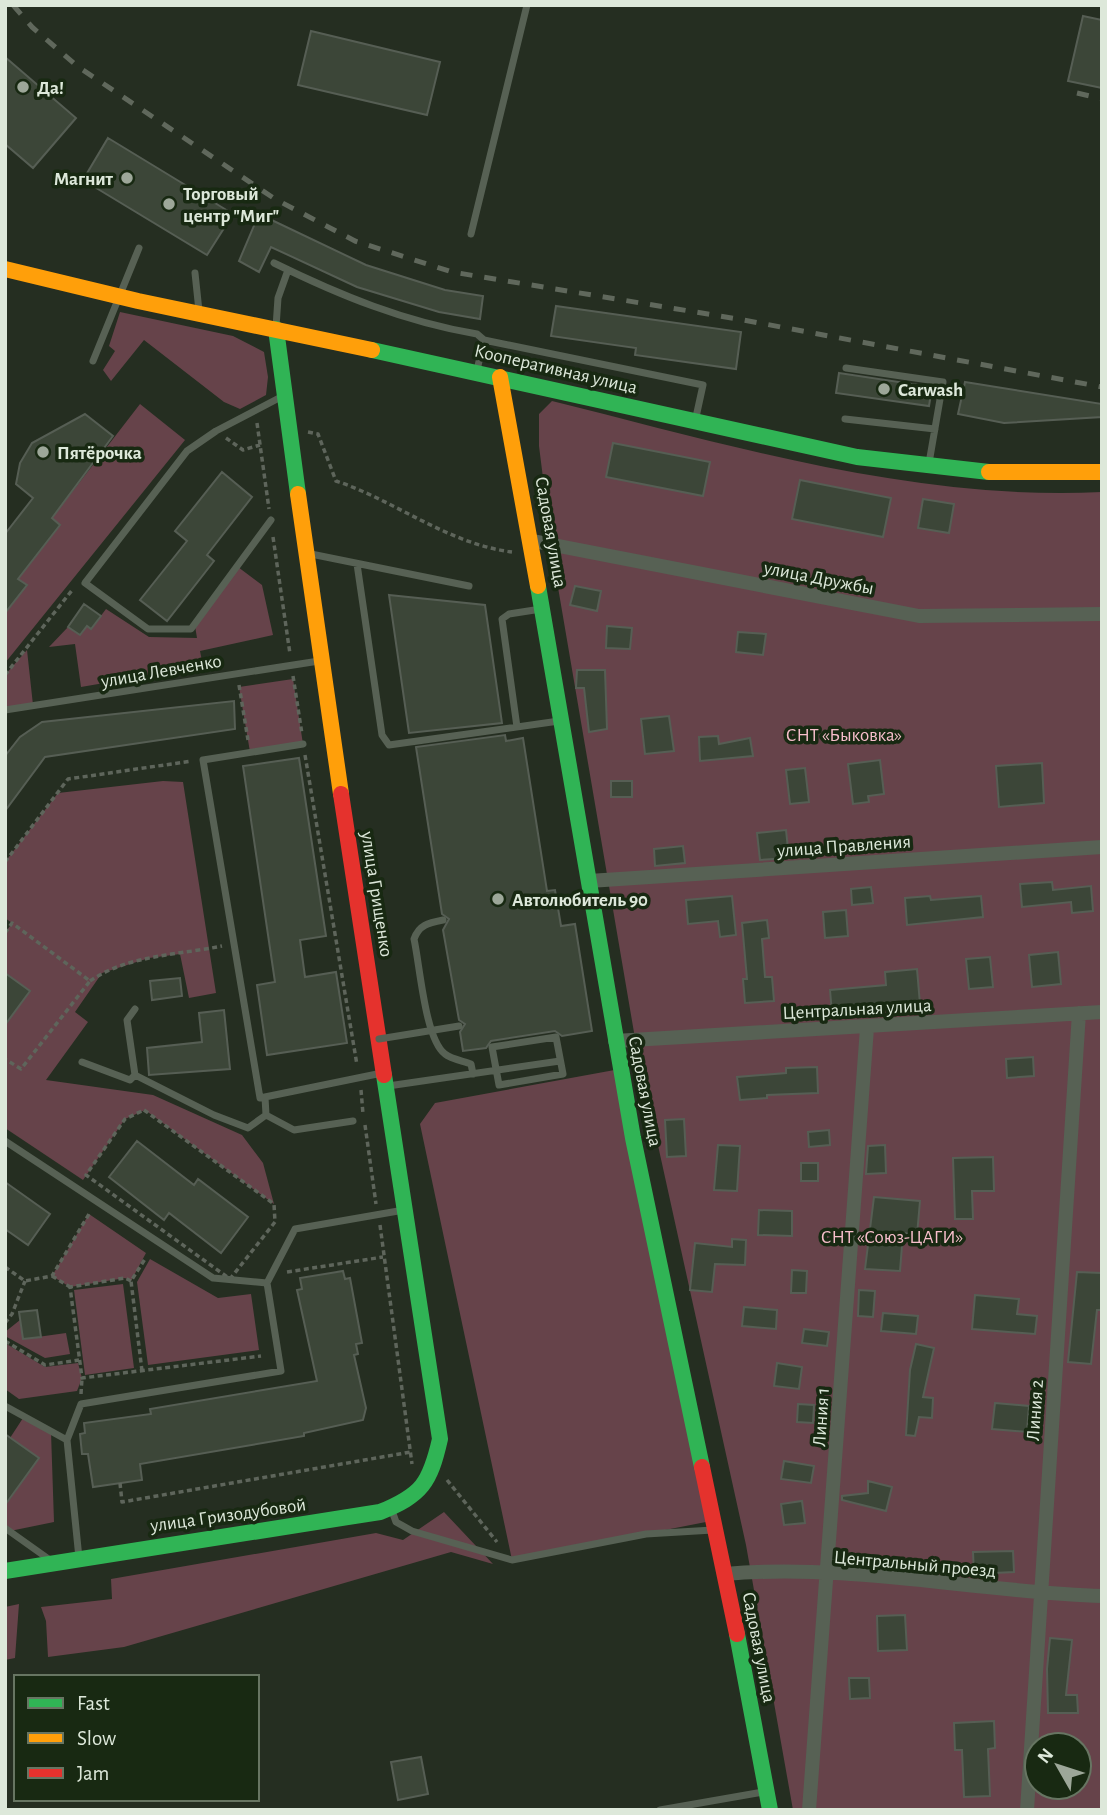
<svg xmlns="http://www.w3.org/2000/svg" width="1107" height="1815" font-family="'Alegreya Sans',sans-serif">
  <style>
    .green { fill: #66434a; fill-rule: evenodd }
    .building { fill: #3c4638; stroke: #565e54; stroke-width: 2 }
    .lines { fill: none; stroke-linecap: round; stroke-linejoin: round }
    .path { stroke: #5e655b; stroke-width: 3.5; stroke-dasharray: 5 3.5; stroke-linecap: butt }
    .lane { stroke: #576154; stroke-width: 7 }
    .street { stroke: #576154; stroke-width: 14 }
    .fast { stroke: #30b455; stroke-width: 16 }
    .slow { stroke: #ff9f0a; stroke-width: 16 }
    .jam { stroke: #e5322d; stroke-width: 16 }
    .rail { stroke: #60685c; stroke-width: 5; stroke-dasharray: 12 12; stroke-linecap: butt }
    .lane-bridge { stroke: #576154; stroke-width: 7 }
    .poi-dot { fill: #9da799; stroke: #182912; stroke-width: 2.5 }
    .labels { text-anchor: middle; stroke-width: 7; stroke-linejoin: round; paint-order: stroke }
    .poi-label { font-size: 19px; font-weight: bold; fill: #dde8da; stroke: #182912; text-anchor: start }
    .street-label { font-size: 19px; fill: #dde8da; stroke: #182912 }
    .park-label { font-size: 19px; fill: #f8bfcc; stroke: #182912 }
  </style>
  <rect width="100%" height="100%" fill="#252e21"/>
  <path class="green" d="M120,312L233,336L264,352L268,377L266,395L240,409L224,402L144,340L111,381L103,370L115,351L109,346Z
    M552,401C733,446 914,501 1102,492V1810H793L746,1545L637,1050L553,558L539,446V414ZM1037,1745H1079V1787H1037Z
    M140,404L185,440L5,663V613L27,585L18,579L60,525L52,518Z
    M238,567L262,585L273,635L200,651L203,666L81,687L75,644L49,647L68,627L80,635L87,626L91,629L106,609L149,637L197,638L195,626Z
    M27,650L33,705L5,710V675Z
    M293,679L303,744L250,752L239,687Z
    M163,781L183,782L216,993L189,998L180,954L149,958L102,973L75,1012L88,1022L46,1080L153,1095L242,1135L263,1163L274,1204L145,1110L125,1119L83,1180L5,1128V1025L30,991L5,973V933L12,923L5,918V862L58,793Z
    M620,1069L711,1521L512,1560L420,1124L435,1103Z
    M89,1214L146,1253L131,1281L125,1278L70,1287L52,1276Z
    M150,1259L218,1298L251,1294L259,1350L148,1365L137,1282Z
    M123,1284L134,1368L85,1375L74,1290Z
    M20,1320L23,1339L66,1333L70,1354L45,1358L5,1336V1332Z
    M5,1343L45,1367L78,1363L82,1378L77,1391L19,1399L5,1389Z
    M23,1418L51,1432L54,1522L10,1531L5,1528V1497L10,1499L38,1458L10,1438Z
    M444,1512L493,1564L451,1552L124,1647L48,1657L46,1621L41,1607L112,1599L111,1579L376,1533L403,1540Z
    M19,1604L15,1658L5,1660V1607Z"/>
  <path class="building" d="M1083,16L1102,20V88L1068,81Z
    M311,31L440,62L427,115L298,85Z
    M5,57L76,118L33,168L5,144Z
    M108,138L233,214L207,255L83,180Z
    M259,214L366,265L445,290L483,296L480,319L439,312L357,287L271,247L259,272L239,261Z
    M556,306L741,332L736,369L635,355L636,348L551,336Z
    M839,373L932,387L929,406L836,393Z
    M965,382L1102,404V417L1004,423L958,414Z
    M85,414L113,436L52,518L60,525L18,579L27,585L5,613V534L33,498L16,484L20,463L32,443Z
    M613,443L710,462L703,496L606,477Z
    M222,472L252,497L207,555L214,561L167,621L140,600L187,541L175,531Z
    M800,480L891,498L883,537L792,519Z
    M923,499L954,504L949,533L918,528Z
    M575,586L601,591L597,611L570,605Z
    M389,595L485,605L502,723L409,733Z
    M84,604L101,616L91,629L87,626L80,635L68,627Z
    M607,626L632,628L630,649L606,648Z
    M738,632L766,634L763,655L736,652Z
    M577,670H605L607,729L589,732L584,688H576Z
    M234,701L235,729L45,757L5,811V756L20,737L42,722Z
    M669,716L674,751L645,754L641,719Z
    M505,735L506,741L523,738L547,891L555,890L561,926L575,924L592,1031L562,1036L555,1031L491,1041L486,1048L463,1051L460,1032L465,1024L459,1020L443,930L449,919L442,914L416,747Z
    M718,736L719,744L750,738L753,756L700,761L699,737Z
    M299,758L326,936L300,940L305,977L336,972L347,1043L267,1055L257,985L275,982L243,766Z
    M880,760L884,794L868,796L869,802L853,804L848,764Z
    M1042,763L1044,803L999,807L996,766Z
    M805,768L809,802L790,804L786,770Z
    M611,781H632V797H611Z
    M786,830L789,858L760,860L757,833Z
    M683,846L685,863L655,866L654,849Z
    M1052,882L1053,890L1091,886L1093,911L1072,913L1071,902L1022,907L1020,884Z
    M871,887L873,903L852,905L851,889Z
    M732,896L736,935L720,937L718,921L688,924L686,900Z
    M930,896L931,900L981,896L983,917L907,925L905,898Z
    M846,910L848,936L825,938L823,912Z
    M767,920L769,938L762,939L765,977H772L774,1001L745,1003L743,979H747L742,923Z
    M1058,952L1061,984L1032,987L1029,955Z
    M990,957L993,987L969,989L966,959Z
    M917,969L920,1004L832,1014L830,990L886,985L885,972Z
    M5,973L30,991L5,1025Z
    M180,978L182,996L152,1000L150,981Z
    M224,1010L230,1069L149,1075L147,1048L202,1042L199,1013Z
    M1033,1057L1034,1076L1007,1078L1006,1059Z
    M817,1067L818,1093L767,1095V1098L740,1100L737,1077L786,1073V1068Z
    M684,1119L686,1156L667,1157L665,1120Z
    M829,1130L830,1145L809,1147L808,1132Z
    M137,1141L194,1185L198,1179L248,1217L221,1253L169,1213L164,1220L109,1177Z
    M718,1145L740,1146L737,1191L714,1190Z
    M885,1145L886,1173L866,1174L868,1146Z
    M993,1157L994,1191H972L973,1219H955L953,1158Z
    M801,1163H818V1181H801Z
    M5,1182L50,1214L28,1245L5,1229Z
    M874,1197L920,1201L917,1235L903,1233L900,1271L865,1269Z
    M759,1210L792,1211V1236L758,1235Z
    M732,1239L746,1240L745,1265L715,1264L712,1292L690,1290L695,1243L732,1247Z
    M792,1270L807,1271L806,1293H791Z
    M343,1271L345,1279L350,1278L362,1343L356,1344L358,1354L354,1355L366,1408L363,1420L304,1433V1436L140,1464L142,1480L93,1487L88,1454H82L80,1434L85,1433L84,1423L151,1414L150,1409L317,1381L297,1290L302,1289L300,1278Z
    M1077,1272L1102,1273V1310H1097L1091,1364L1068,1362Z
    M859,1290L875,1291L873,1317L858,1316Z
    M975,1295L1019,1299L1017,1314L1037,1316L1035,1334L972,1329Z
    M744,1307L777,1310L776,1329L742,1326Z
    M37,1310L41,1337L23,1339L19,1312Z
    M883,1313L918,1316L916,1334L881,1331Z
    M804,1329L829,1332L827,1346L802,1343Z
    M916,1344L934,1348L923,1397L933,1398L932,1418L919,1417L915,1436L906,1435L910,1370Z
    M777,1363L802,1367L799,1389L774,1386Z
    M995,1403L1029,1406L1027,1432L992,1429Z
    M798,1404L814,1405L813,1423L797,1422Z
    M5,1434L39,1458L5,1505Z
    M784,1461L814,1466L811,1483L781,1479Z
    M868,1481L892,1487L886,1511L842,1500V1496L868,1493Z
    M802,1501L805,1523L784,1525L781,1504Z
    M1013,1551L1014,1572L974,1574L973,1552Z
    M905,1615L907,1650L878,1651L877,1616Z
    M1050,1638L1072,1640L1066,1695H1077L1078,1713H1048L1047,1669Z
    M849,1678H869L870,1698L850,1699Z
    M994,1721L995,1748L988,1749L990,1796L964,1797L962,1750H955L954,1723Z
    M421,1757L428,1794L398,1800L391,1762Z"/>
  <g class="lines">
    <path class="path" d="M257,423L269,509
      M308,432L318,434L336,481C396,501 448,544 512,552
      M226,438L243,450L260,445
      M273,537L290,654
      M5,675L73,589
      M293,676L302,734
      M239,685L248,740
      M305,755L357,1065
      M5,862L68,779L192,761
      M5,933L12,923L90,981L21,1069L5,1059
      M90,981C127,955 179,955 222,946
      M361,1090L363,1114
      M144,1110L274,1204L275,1222L230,1279L86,1175L125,1119Z
      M365,1125L376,1204
      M380,1225L412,1464
      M5,1267L25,1281L52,1276L89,1214
      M287,1272L383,1257
      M52,1276L70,1287
      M131,1281L125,1278L70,1287L82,1378L261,1356
      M5,1323L12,1314L25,1281
      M5,1341L45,1365L79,1360
      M142,1371L131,1281L145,1259
      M81,1394L82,1378
      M447,1480L497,1542
      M120,1483L122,1502L411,1452"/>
    <path class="lane" d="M471,234L527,5
      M274,263C339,295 405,322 477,334L484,340L703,385L696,417
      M195,273L199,311
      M276,327L278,298L288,270
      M93,361L139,248
      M846,368L943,382L929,463
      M477,370L484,340
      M845,419L935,429
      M271,520L191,629H148L85,583L187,451L216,431L281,397
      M311,554L469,586
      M357,564L382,735L389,745L559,721
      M5,710L319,661
      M517,727L502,619L509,614L541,609
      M303,744L203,760L260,1098L382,1073
      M443,920C428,923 419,925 414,939C420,966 425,1039 445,1054C451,1059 463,1061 471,1064L473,1074
      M135,1009L127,1020L135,1075L214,1115L248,1128L266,1115L265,1097
      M556,1037L563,1074L499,1085L492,1047Z
      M82,1062L130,1080L135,1075
      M388,1086L560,1061
      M266,1115L294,1130L353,1121
      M5,1141L213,1278L267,1283
      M5,1406L67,1440L79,1558
      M67,1440L81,1404L281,1371L267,1283L295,1229L404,1210
      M391,1508L396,1522L412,1531L512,1560L646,1534L713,1530
      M5,1528L50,1560
      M660,1810L763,1792"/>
    <path class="street" d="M533,541L919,616L1102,614
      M589,881L1102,847
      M615,1041L1102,1012
      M725,1574C850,1563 977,1592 1102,1596
      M809,1810L867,1028
      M1027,1810L1079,1013"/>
    <path class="fast" d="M276,329L298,494
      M372,350L857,457L989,472
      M538,586L633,1138L702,1467
      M5,1571L380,1512C422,1495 430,1483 440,1439L384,1075
      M737,1634L770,1810"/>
    <path class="slow" d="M5,269L138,301L372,350
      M500,377L538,586
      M989,472H1102
      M298,494L341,794"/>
    <path class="jam" d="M341,794L384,1075
      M702,1467L737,1634"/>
    <path class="rail" d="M13,5L32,27L77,66L275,199L355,241L452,272L738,319L1102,387
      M1077,93L1102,99"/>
    <path class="lane-bridge" d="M379,1039L459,1026"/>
  </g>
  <g class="poi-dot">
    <circle cx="23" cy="87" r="7"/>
    <circle cx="127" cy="178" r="7"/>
    <circle cx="169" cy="204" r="7"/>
    <circle cx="884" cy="389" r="7"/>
    <circle cx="43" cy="452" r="7"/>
    <circle cx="498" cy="899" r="7"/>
  </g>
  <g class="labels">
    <g class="poi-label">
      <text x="37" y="94">Да!</text>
      <text x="113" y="185" text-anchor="end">Магнит</text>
      <text x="183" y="200">Торговый<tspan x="183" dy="22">центр "Миг"</tspan></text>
      <text x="898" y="396">Carwash</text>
      <text x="57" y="459">Пятёрочка</text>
      <text x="512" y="906">Автолюбитель 90</text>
    </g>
    <g class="street-label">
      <text transform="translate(556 368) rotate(13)" y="7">Кооперативная улица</text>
      <text transform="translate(552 532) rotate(80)" y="7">Садовая улица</text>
      <text transform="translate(819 577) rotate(11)" y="7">улица Дружбы</text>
      <text transform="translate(161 670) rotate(-10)" y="7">улица Левченко</text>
      <text transform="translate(844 845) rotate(-4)" y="7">улица Правления</text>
      <text transform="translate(378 894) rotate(81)" y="7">улица Грищенко</text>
      <text transform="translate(857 1008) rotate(-3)" y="7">Центральная улица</text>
      <text transform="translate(646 1091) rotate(79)" y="7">Садовая улица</text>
      <text transform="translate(1034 1410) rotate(-86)" y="7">Линия 2</text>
      <text transform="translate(820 1417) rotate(-86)" y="7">Линия 1</text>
      <text transform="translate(228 1514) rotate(-8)" y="7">улица Гризодубовой</text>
      <text transform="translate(915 1563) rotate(5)" y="7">Центральный проезд</text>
      <text transform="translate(760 1647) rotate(79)" y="7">Садовая улица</text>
    </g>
    <g class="park-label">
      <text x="844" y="741">СНТ «Быковка»</text>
      <text x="892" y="1243">СНТ «Союз-ЦАГИ»</text>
    </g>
  </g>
  <rect width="1107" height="1815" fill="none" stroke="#dde8da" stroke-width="14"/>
  <rect x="14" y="1675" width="245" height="126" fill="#182912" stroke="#677562" stroke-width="2"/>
  <rect x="28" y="1698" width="35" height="10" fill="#30b455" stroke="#677562" stroke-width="2"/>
  <text x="77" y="1710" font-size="21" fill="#dde8da">Fast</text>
  <rect x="28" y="1733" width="35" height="10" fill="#ff9f0a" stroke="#677562" stroke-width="2"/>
  <text x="77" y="1745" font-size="21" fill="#dde8da">Slow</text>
  <rect x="28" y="1768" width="35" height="10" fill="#e5322d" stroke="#677562" stroke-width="2"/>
  <text x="77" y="1780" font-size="21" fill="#dde8da">Jam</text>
  <g transform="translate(1058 1766) rotate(309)"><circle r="33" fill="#182912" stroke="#677562" stroke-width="2"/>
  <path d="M0-5L12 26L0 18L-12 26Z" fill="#9da799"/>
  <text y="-10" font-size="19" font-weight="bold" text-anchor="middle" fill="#dde8da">N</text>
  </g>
</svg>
